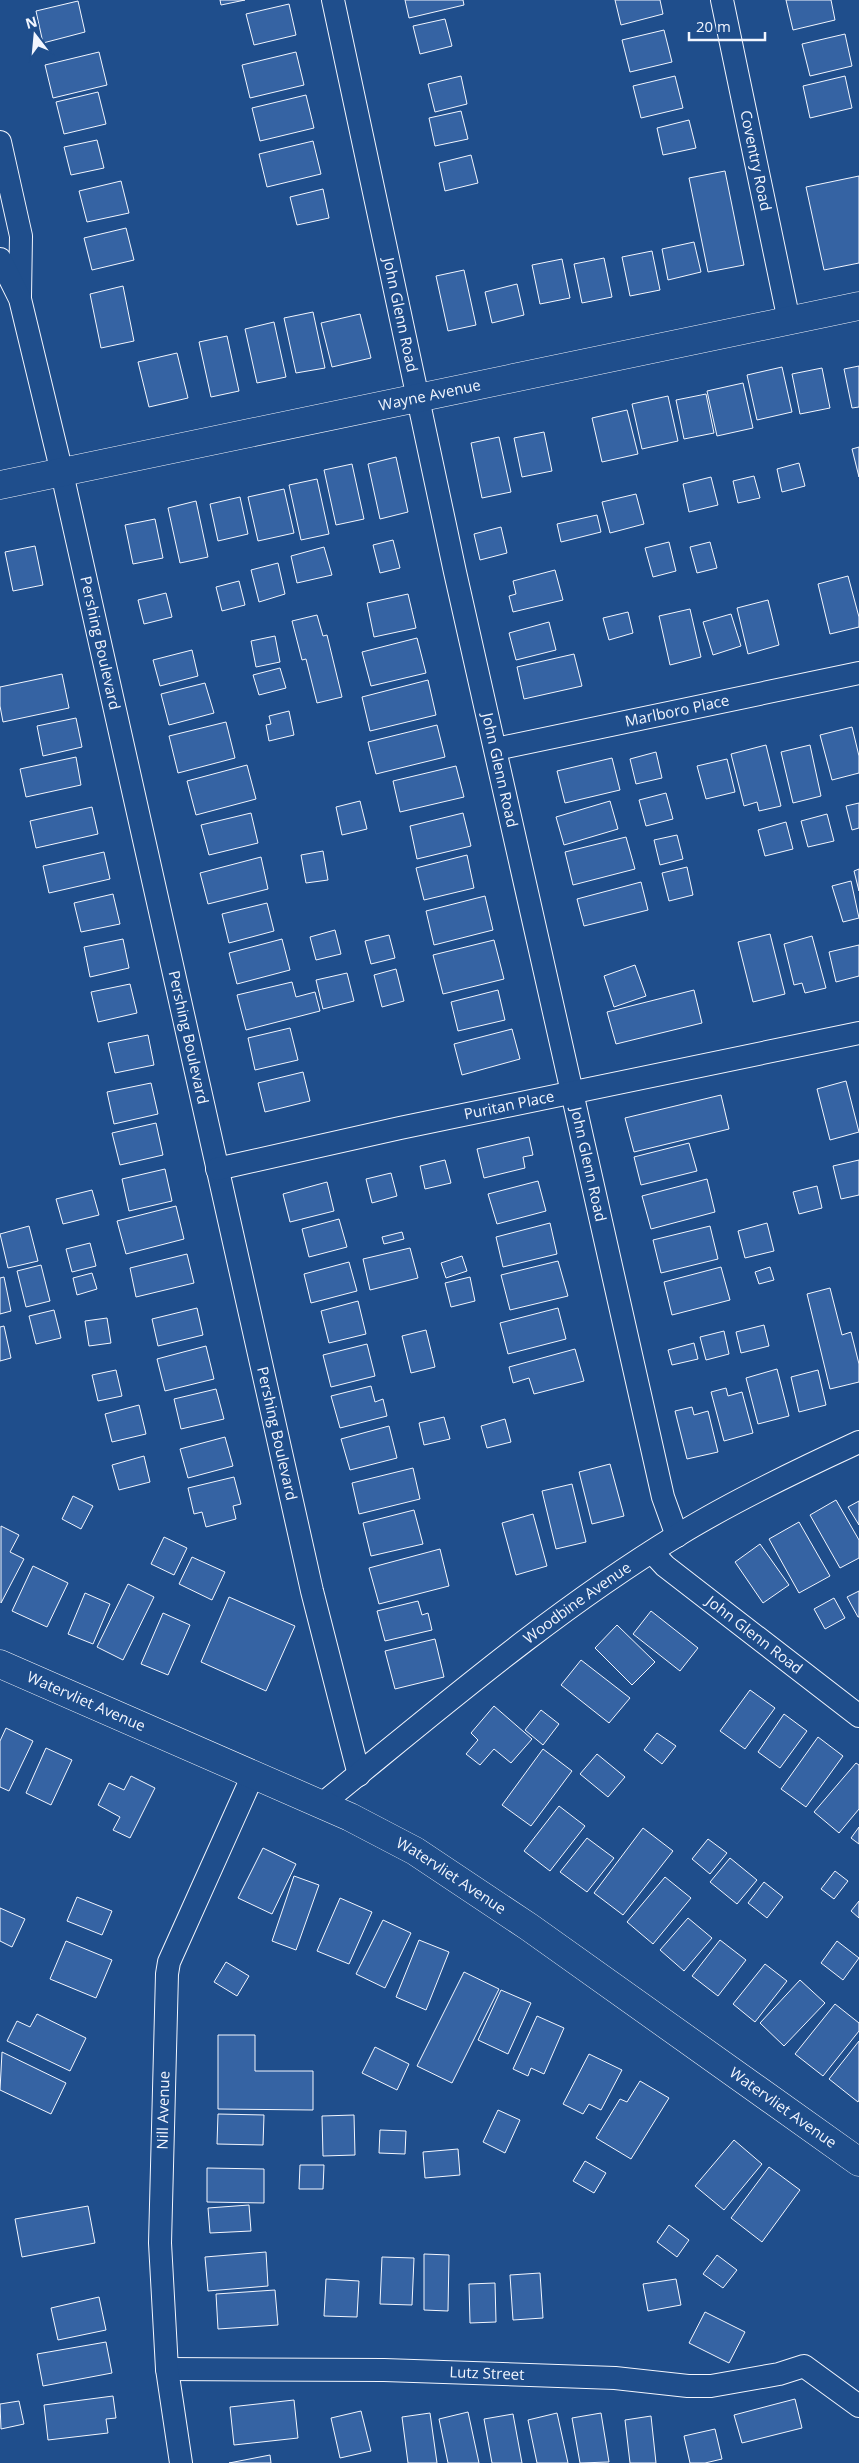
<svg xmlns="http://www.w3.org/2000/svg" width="859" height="2463" font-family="'Open Sans',sans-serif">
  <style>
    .building { fill: #3563a3; stroke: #f2f6ff }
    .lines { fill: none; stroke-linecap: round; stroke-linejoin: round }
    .street-casing { stroke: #f2f6ff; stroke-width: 24 }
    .secondary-casing { stroke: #f2f6ff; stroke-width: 29 }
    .street { stroke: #1f4e8c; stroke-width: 22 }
    .secondary { stroke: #1f4e8c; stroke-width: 28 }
    .labels { text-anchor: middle; stroke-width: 4; stroke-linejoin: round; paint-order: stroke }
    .street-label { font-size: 15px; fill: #f2f6ff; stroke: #1f4e8c }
  </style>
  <rect width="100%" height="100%" fill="#1f4e8c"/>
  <path class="building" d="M220,0H245L221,5Z
    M405,0H463L464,5L409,18Z
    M615,0H660L663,14L621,25Z
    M786,0H831L835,20L793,30Z
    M78,1L85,32L43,43L36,11Z
    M289,4L296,35L254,45L246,14Z
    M445,19L452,46L420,54L413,26Z
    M664,30L672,62L630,72L622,40Z
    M845,34L852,66L810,76L802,44Z
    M99,52L107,85L53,98L45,65Z
    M296,52L304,85L250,98L242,65Z
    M461,76L467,104L435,112L428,84Z
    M675,76L683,108L641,118L633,86Z
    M845,76L852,108L810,118L803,86Z
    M98,92L106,124L64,134L56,102Z
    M306,95L314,128L260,141L252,108Z
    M461,111L468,139L435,146L429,118Z
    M689,120L696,148L663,155L657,128Z
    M97,140L104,168L71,175L64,147Z
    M313,141L321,174L267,187L259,154Z
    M471,155L478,183L445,191L439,163Z
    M725,171L744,265L708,272L689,178Z
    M859,176V263L824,270L806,187Z
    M121,181L129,213L87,222L79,191Z
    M323,189L329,218L297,225L290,197Z
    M126,228L134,260L92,270L84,238Z
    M694,242L701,272L668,280L662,249Z
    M652,251L660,290L630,296L622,257Z
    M604,258L612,297L582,303L574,264Z
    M562,259L570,298L540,304L532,265Z
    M464,270L476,325L448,331L436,276Z
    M517,284L524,315L492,323L485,292Z
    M123,286L134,341L101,348L90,294Z
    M313,312L325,368L296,373L284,318Z
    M360,314L371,358L332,367L321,323Z
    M274,322L286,377L257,383L245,329Z
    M227,336L239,391L211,397L199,342Z
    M177,353L188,398L149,407L138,362Z
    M859,366V407L852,408L844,369Z
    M782,367L792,412L757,420L747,375Z
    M822,368L830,408L800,414L792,374Z
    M743,383L753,428L717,436L707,391Z
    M706,394L714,433L684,439L676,400Z
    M668,396L678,441L642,449L632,404Z
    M627,410L638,454L602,462L592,418Z
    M544,432L552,471L522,477L514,438Z
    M499,437L511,492L482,498L471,443Z
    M859,447V477L852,449Z
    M396,457L408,512L380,519L368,464Z
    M799,463L805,486L782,492L777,469Z
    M352,464L364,519L336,525L324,470Z
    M754,476L760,498L738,503L733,481Z
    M711,477L718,505L689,512L683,484Z
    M317,479L329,534L301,540L289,485Z
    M284,489L294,533L258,541L248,497Z
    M636,494L644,524L610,533L602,502Z
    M240,497L248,534L218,541L210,504Z
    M196,501L208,557L180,563L168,508Z
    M597,515L601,532L561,542L557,524Z
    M155,519L163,558L133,564L125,525Z
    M501,527L507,553L480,560L474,534Z
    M393,540L400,568L380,573L373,545Z
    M669,542L676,571L653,577L645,548Z
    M710,542L717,568L697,573L690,547Z
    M35,546L43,585L13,591L5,552Z
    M324,547L332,575L297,583L291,556Z
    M278,563L285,594L259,602L251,570Z
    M555,570L563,600L513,612L509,596L516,594L513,581Z
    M848,576L859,617V627L830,634L818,584Z
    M239,581L245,605L222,611L216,587Z
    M166,593L172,617L144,624L138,600Z
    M408,594L416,628L374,637L367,603Z
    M768,600L779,645L748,654L737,608Z
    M690,609L701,657L670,665L659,616Z
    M628,612L633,633L609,640L603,618Z
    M731,614L741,646L713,655L703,622Z
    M317,615L323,636L327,635L342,697L317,703L306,659L302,660L292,621Z
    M549,622L556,650L516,660L509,633Z
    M275,636L280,662L256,667L251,641Z
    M417,638L426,673L371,686L362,652Z
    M192,650L198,676L160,686L153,660Z
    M574,654L582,686L524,699L517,667Z
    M280,668L286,688L259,695L253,675Z
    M62,674L69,708L3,722L0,706V687Z
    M428,680L436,715L370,731L362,697Z
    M205,683L214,713L169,725L161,694Z
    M289,711L294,735L269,741L266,725L271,724L269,716Z
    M76,718L82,747L43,756L37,726Z
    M226,722L235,758L178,773L169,736Z
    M437,725L445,757L376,774L368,742Z
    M852,727L859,756V773L832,780L820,735Z
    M766,745L781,806L759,811L757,802L744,806L731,754Z
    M810,745L821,796L793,803L781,752Z
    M656,752L662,778L636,784L630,759Z
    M76,757L81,785L26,797L20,769Z
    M612,758L620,790L565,803L557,771Z
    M727,759L735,792L706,799L697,766Z
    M247,765L256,799L196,815L187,781Z
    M456,766L464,797L400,812L393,781Z
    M666,793L673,819L646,826L639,800Z
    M360,801L367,829L342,835L336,807Z
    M610,801L618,829L564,845L556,817Z
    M859,803V828L852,830L846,806Z
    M92,807L98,834L36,848L30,821Z
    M251,813L258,843L209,855L201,825Z
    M463,813L471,846L417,859L410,826Z
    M827,814L834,841L808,847L801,821Z
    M786,822L793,849L765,856L758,830Z
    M677,835L683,859L660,865L654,840Z
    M626,837L635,869L573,885L565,852Z
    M323,851L328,880L306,883L301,855Z
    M104,852L110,879L49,893L43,866Z
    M467,855L474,888L424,900L416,868Z
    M261,857L268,889L208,904L200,873Z
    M687,867L693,895L669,901L662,873Z
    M859,869V891L854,871Z
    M851,881L859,918L843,922L832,886Z
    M641,882L648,910L584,926L577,899Z
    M113,894L120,924L81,932L74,903Z
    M485,896L493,930L434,945L426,911Z
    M267,903L274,931L229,943L222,914Z
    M335,930L341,954L316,960L310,937Z
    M770,934L785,994L753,1002L738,942Z
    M389,935L395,958L371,964L365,941Z
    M812,936L826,988L805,993L802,983L794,985L784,944Z
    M123,939L129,968L90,977L84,947Z
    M282,939L290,970L237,984L229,953Z
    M494,940L504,979L443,994L433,955Z
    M859,945V976L836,982L829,952Z
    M635,965L646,996L614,1007L604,976Z
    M396,969L404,1001L382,1007L374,975Z
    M347,973L354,1001L323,1009L316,980Z
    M292,982L296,997L315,992L320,1011L246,1030L237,995Z
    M130,984L137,1013L98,1022L91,992Z
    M498,990L505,1020L458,1031L451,1002Z
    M694,990L702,1023L616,1044L607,1012Z
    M290,1028L298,1060L255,1070L248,1038Z
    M512,1029L520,1059L462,1075L454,1044Z
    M148,1035L154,1065L115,1073L108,1043Z
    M303,1072L310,1101L265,1112L258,1083Z
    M846,1081L859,1132L830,1140L817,1089Z
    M151,1083L158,1114L114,1124L107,1092Z
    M721,1095L729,1129L634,1152L625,1118Z
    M156,1123L163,1155L120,1165L112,1133Z
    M529,1137L533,1155L523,1157L525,1168L484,1178L477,1149Z
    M689,1143L697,1171L641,1185L634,1157Z
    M445,1160L451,1183L425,1189L420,1166Z
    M859,1160V1195L841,1199L833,1166Z
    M165,1169L172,1201L129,1211L122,1179Z
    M391,1173L397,1196L372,1203L366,1179Z
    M707,1179L715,1212L651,1229L642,1196Z
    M538,1181L546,1211L497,1224L488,1194Z
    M327,1182L334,1211L290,1222L283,1194Z
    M817,1186L822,1208L799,1214L793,1192Z
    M92,1190L99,1215L63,1224L56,1199Z
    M176,1206L184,1239L126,1254L117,1221Z
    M339,1219L347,1247L309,1257L302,1229Z
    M550,1223L557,1254L503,1267L496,1237Z
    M767,1223L774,1251L745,1258L738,1231Z
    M29,1226L38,1261L8,1268L0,1234Z
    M710,1226L718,1259L661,1273L653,1240Z
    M402,1232L404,1239L384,1244L382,1237Z
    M90,1243L96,1266L72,1272L66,1249Z
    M410,1248L418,1278L370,1290L363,1259Z
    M187,1254L194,1283L136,1297L130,1268Z
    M462,1256L467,1271L446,1278L441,1263Z
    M558,1261L568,1296L510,1310L501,1275Z
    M349,1262L357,1291L311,1303L304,1274Z
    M41,1265L50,1301L26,1307L17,1271Z
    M721,1267L730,1300L672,1315L664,1282Z
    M770,1267L774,1280L759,1284L755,1272Z
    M92,1273L97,1289L77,1295L73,1278Z
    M4,1277L11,1311L0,1314V1278Z
    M470,1277L475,1301L451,1307L445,1283Z
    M830,1288L842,1335L851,1332L859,1364V1382L830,1389L807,1294Z
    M358,1301L366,1334L329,1343L321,1311Z
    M197,1308L203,1335L158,1346L152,1319Z
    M558,1308L566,1339L508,1354L500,1323Z
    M54,1310L61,1338L36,1344L29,1316Z
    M107,1318L111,1343L89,1346L85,1321Z
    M764,1325L769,1346L741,1353L736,1332Z
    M4,1326L11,1358L0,1361V1327Z
    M426,1330L435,1367L411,1373L402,1336Z
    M724,1331L729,1354L706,1360L700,1337Z
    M694,1343L698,1359L672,1365L668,1350Z
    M367,1344L375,1376L331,1387L323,1355Z
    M206,1346L214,1379L165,1391L157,1359Z
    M575,1349L584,1381L534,1394L529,1378L513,1383L509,1367Z
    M777,1369L789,1416L758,1424L746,1378Z
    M116,1370L122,1396L98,1401L92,1375Z
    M818,1370L826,1405L799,1412L791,1377Z
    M371,1386L375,1402L383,1399L387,1416L340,1428L331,1396Z
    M726,1388L728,1396L742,1392L753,1433L724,1441L711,1392Z
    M216,1389L224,1419L181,1429L174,1399Z
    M139,1405L146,1434L112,1442L105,1414Z
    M692,1407L694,1415L708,1411L718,1452L687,1459L675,1411Z
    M444,1417L450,1439L424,1445L419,1423Z
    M505,1419L511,1442L487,1448L481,1426Z
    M389,1426L397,1458L350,1470L341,1439Z
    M225,1437L233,1466L188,1478L180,1449Z
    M144,1456L150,1482L119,1490L112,1465Z
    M610,1464L624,1516L592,1524L579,1472Z
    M413,1468L420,1499L359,1514L352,1483Z
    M234,1477L241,1504L233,1506L236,1519L206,1527L202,1512L194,1514L188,1488Z
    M572,1484L586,1542L556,1549L542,1491Z
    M73,1496L93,1506L81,1529L62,1519Z
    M836,1500L859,1540V1558L840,1568L810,1515Z
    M859,1501V1525L848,1507Z
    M414,1510L423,1544L371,1556L363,1523Z
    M533,1514L547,1566L516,1575L502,1523Z
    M799,1522L830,1576L799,1593L769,1539Z
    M1,1526L19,1535L10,1552L24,1559L1,1603Z
    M164,1537L187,1548L174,1575L151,1564Z
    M760,1544L789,1585L763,1603L735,1562Z
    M440,1549L449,1586L379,1604L369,1568Z
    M192,1557L225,1572L212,1600L179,1584Z
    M33,1566L68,1583L47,1627L12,1611Z
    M128,1584L154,1597L123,1660L97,1647Z
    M859,1591V1617H858L847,1597Z
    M85,1593L110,1604L93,1644L68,1634Z
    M229,1597L295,1626L266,1691L201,1662Z
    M834,1598L845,1618L825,1629L814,1609Z
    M418,1601L422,1615L428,1613L432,1630L385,1641L377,1611Z
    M651,1611L698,1648L680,1671L633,1634Z
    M163,1613L190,1625L168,1675L141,1664Z
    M617,1625L655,1662L632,1685L595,1648Z
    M435,1639L444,1677L395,1689L385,1651Z
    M581,1660L630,1698L609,1723L561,1685Z
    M750,1690L775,1708L745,1749L720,1731Z
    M494,1706L532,1739L511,1763L494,1749L480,1765L466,1754L478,1740L471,1733Z
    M541,1710L559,1724L543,1745L525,1730Z
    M784,1714L807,1731L780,1768L758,1752Z
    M6,1728L33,1741L9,1791L0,1787V1741Z
    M657,1733L676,1746L662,1764L644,1750Z
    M818,1737L843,1756L806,1807L781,1789Z
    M46,1748L72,1760L51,1805L26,1793Z
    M543,1749L572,1771L531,1826L502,1805Z
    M597,1754L625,1777L608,1797L580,1774Z
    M856,1763L859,1765V1809L839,1833L814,1812Z
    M131,1776L155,1788L130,1838L113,1830L120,1817L98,1805L109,1783L124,1790Z
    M559,1806L585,1826L550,1871L524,1851Z
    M859,1827V1844L851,1838Z
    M643,1828L673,1851L623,1915L594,1893Z
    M587,1838L614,1858L587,1892L560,1872Z
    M708,1839L727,1853L710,1874L692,1859Z
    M263,1848L296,1864L272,1914L238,1898Z
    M730,1858L757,1880L737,1904L710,1882Z
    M835,1871L848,1881L834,1899L821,1889Z
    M294,1876L319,1885L296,1950L272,1941Z
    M665,1877L691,1898L653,1944L627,1922Z
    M764,1882L783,1897L767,1918L748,1903Z
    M77,1897L112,1911L102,1935L67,1921Z
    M340,1898L372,1912L349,1964L317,1951Z
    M859,1901V1918L851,1911Z
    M0,1908L25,1919L12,1947L0,1941Z
    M688,1918L712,1938L684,1971L660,1950Z
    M383,1920L411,1933L385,1988L356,1974Z
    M419,1940L449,1952L426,2010L396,1997Z
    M720,1940L746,1960L718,1996L692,1976Z
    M66,1941L112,1960L96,1998L50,1979Z
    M837,1941L859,1958L843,1980L821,1963Z
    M226,1962L249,1976L237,1996L214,1982Z
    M765,1964L787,1981L755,2022L733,2004Z
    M464,1972L499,1989L452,2083L417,2066Z
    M800,1980L825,2003L784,2046L760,2023Z
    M501,1990L531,2003L508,2054L478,2040Z
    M835,2004L859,2023V2031L823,2076L795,2054Z
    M37,2014L86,2038L70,2071L7,2041L17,2021L30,2027Z
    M537,2016L564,2028L544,2074L531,2068L528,2076L513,2069Z
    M218,2035H255V2071H313V2110L218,2109Z
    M859,2041V2100L858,2102L829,2079Z
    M375,2047L409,2064L397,2090L362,2073Z
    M2,2052L66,2083L51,2114L0,2090Z
    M589,2054L622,2070L601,2110L589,2104L583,2114L563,2104Z
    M640,2081L669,2098L631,2159L596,2138L620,2099L627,2102Z
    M498,2110L520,2120L505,2153L483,2142Z
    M218,2114L264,2115L263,2145L217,2144Z
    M354,2115L355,2155L323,2156L322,2116Z
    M380,2130L406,2131L405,2154L379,2153Z
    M734,2140L762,2164L724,2210L695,2186Z
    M458,2149L460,2175L425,2178L423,2152Z
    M585,2161L606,2173L594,2193L573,2181Z
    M300,2165H324L323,2189H299Z
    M769,2167L800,2190L762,2242L731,2218Z
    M207,2168L264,2169V2203L207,2202Z
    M249,2205L251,2231L210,2233L208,2208Z
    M88,2206L95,2243L22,2257L15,2219Z
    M669,2225L689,2240L677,2257L657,2242Z
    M266,2252L268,2286L208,2291L205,2257Z
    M424,2254L449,2255L448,2311L424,2310Z
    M717,2255L737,2270L723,2288L703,2274Z
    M382,2257L414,2258L412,2305L380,2304Z
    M540,2273L543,2318L513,2320L510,2275Z
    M326,2279L359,2281L357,2317L324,2316Z
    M676,2279L681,2305L648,2311L643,2284Z
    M495,2283L496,2322L470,2323L469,2284Z
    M275,2290L278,2325L218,2329L216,2294Z
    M99,2297L106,2330L58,2340L51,2308Z
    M705,2312L745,2332L729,2363L689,2343Z
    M106,2342L112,2373L43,2386L37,2354Z
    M113,2396L116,2418L106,2419L108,2433L48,2440L44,2405Z
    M795,2399L802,2428L742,2443L734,2415Z
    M294,2400L298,2438L234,2445L230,2407Z
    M19,2401L24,2424L1,2429L0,2404Z
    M361,2411L371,2451L340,2458L331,2418Z
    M468,2412L479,2463H448L439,2419Z
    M430,2413L437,2463H408L402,2417Z
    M557,2413L568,2463H537L528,2420Z
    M601,2413L609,2462L580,2463L572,2418Z
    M513,2414L522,2463H492L484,2419Z
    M651,2416L656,2463H630L625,2420Z
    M715,2429L722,2459L705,2463H690L684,2436Z
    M270,2455L271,2463H229Z"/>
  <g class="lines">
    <g class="street-casing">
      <g id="street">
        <path id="s1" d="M333,0L455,572L663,1497L677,1536"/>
        <path id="s2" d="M722,0L789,321"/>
        <path d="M0,142L21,236L20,296"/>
        <path id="s3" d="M0,259L20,299L62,473L312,1591L359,1775"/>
        <path id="s4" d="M496,749L859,673"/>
        <path id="s5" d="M217,1169L400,1128L859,1033"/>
        <path id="s6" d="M652,1552L665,1566L859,1716"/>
        <path id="s7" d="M322,1804C437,1711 550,1613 678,1535C735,1500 798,1470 859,1442"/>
        <path id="s8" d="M167,2369L384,2370L615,2378L688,2386H711L779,2374L804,2366L859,2406"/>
        <path id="s9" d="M181,2463L167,2369L160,2243L167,1974L169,1962L253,1775"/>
      </g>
    </g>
    <g class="secondary-casing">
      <g id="secondary">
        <path id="s10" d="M0,485L859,306"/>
        <path id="s11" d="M0,1664L350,1817L415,1851L529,1927L859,2162"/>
      </g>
    </g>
    <use href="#street" class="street"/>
    <use href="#secondary" class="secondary"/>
  </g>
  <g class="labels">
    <g class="street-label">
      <text dy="5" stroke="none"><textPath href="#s2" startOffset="164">Coventry Road</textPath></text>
      <text dy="5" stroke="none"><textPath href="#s1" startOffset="322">John Glenn Road</textPath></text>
      <text dy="5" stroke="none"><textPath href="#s10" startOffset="439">Wayne Avenue</textPath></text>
      <text dy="5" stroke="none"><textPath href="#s3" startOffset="398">Pershing Boulevard</textPath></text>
      <text dy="5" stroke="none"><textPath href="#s4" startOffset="185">Marlboro Place</textPath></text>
      <text dy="5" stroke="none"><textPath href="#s1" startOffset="788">John Glenn Road</textPath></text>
      <text dy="5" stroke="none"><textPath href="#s3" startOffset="802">Pershing Boulevard</textPath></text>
      <text dy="5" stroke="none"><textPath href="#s5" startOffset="299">Puritan Place</textPath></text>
      <text dy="5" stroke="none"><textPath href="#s1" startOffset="1192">John Glenn Road</textPath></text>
      <text dy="5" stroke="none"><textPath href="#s3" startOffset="1208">Pershing Boulevard</textPath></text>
      <text dy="5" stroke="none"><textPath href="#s7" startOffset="325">Woodbine Avenue</textPath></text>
      <text dy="5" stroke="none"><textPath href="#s6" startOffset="132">John Glenn Road</textPath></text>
      <text dy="5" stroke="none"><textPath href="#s11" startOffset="94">Watervliet Avenue</textPath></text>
      <text dy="5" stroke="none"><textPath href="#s11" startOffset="499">Watervliet Avenue</textPath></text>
      <text dy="5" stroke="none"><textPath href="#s11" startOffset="904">Watervliet Avenue</textPath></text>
      <text dy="5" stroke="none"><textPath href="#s9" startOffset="354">Nill Avenue</textPath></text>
      <text dy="5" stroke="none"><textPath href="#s8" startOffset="320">Lutz Street</textPath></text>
    </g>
  </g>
  <g transform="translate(35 35) rotate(344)" stroke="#1f4e8c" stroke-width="4" paint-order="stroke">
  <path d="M0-4L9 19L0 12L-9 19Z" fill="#f2f6ff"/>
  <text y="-8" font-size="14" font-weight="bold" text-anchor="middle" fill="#f2f6ff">N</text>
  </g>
  <path d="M689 32v8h76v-8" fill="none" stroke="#f2f6ff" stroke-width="2.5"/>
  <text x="696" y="32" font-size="15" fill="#f2f6ff" stroke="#1f4e8c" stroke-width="4" paint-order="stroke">20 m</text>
</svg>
